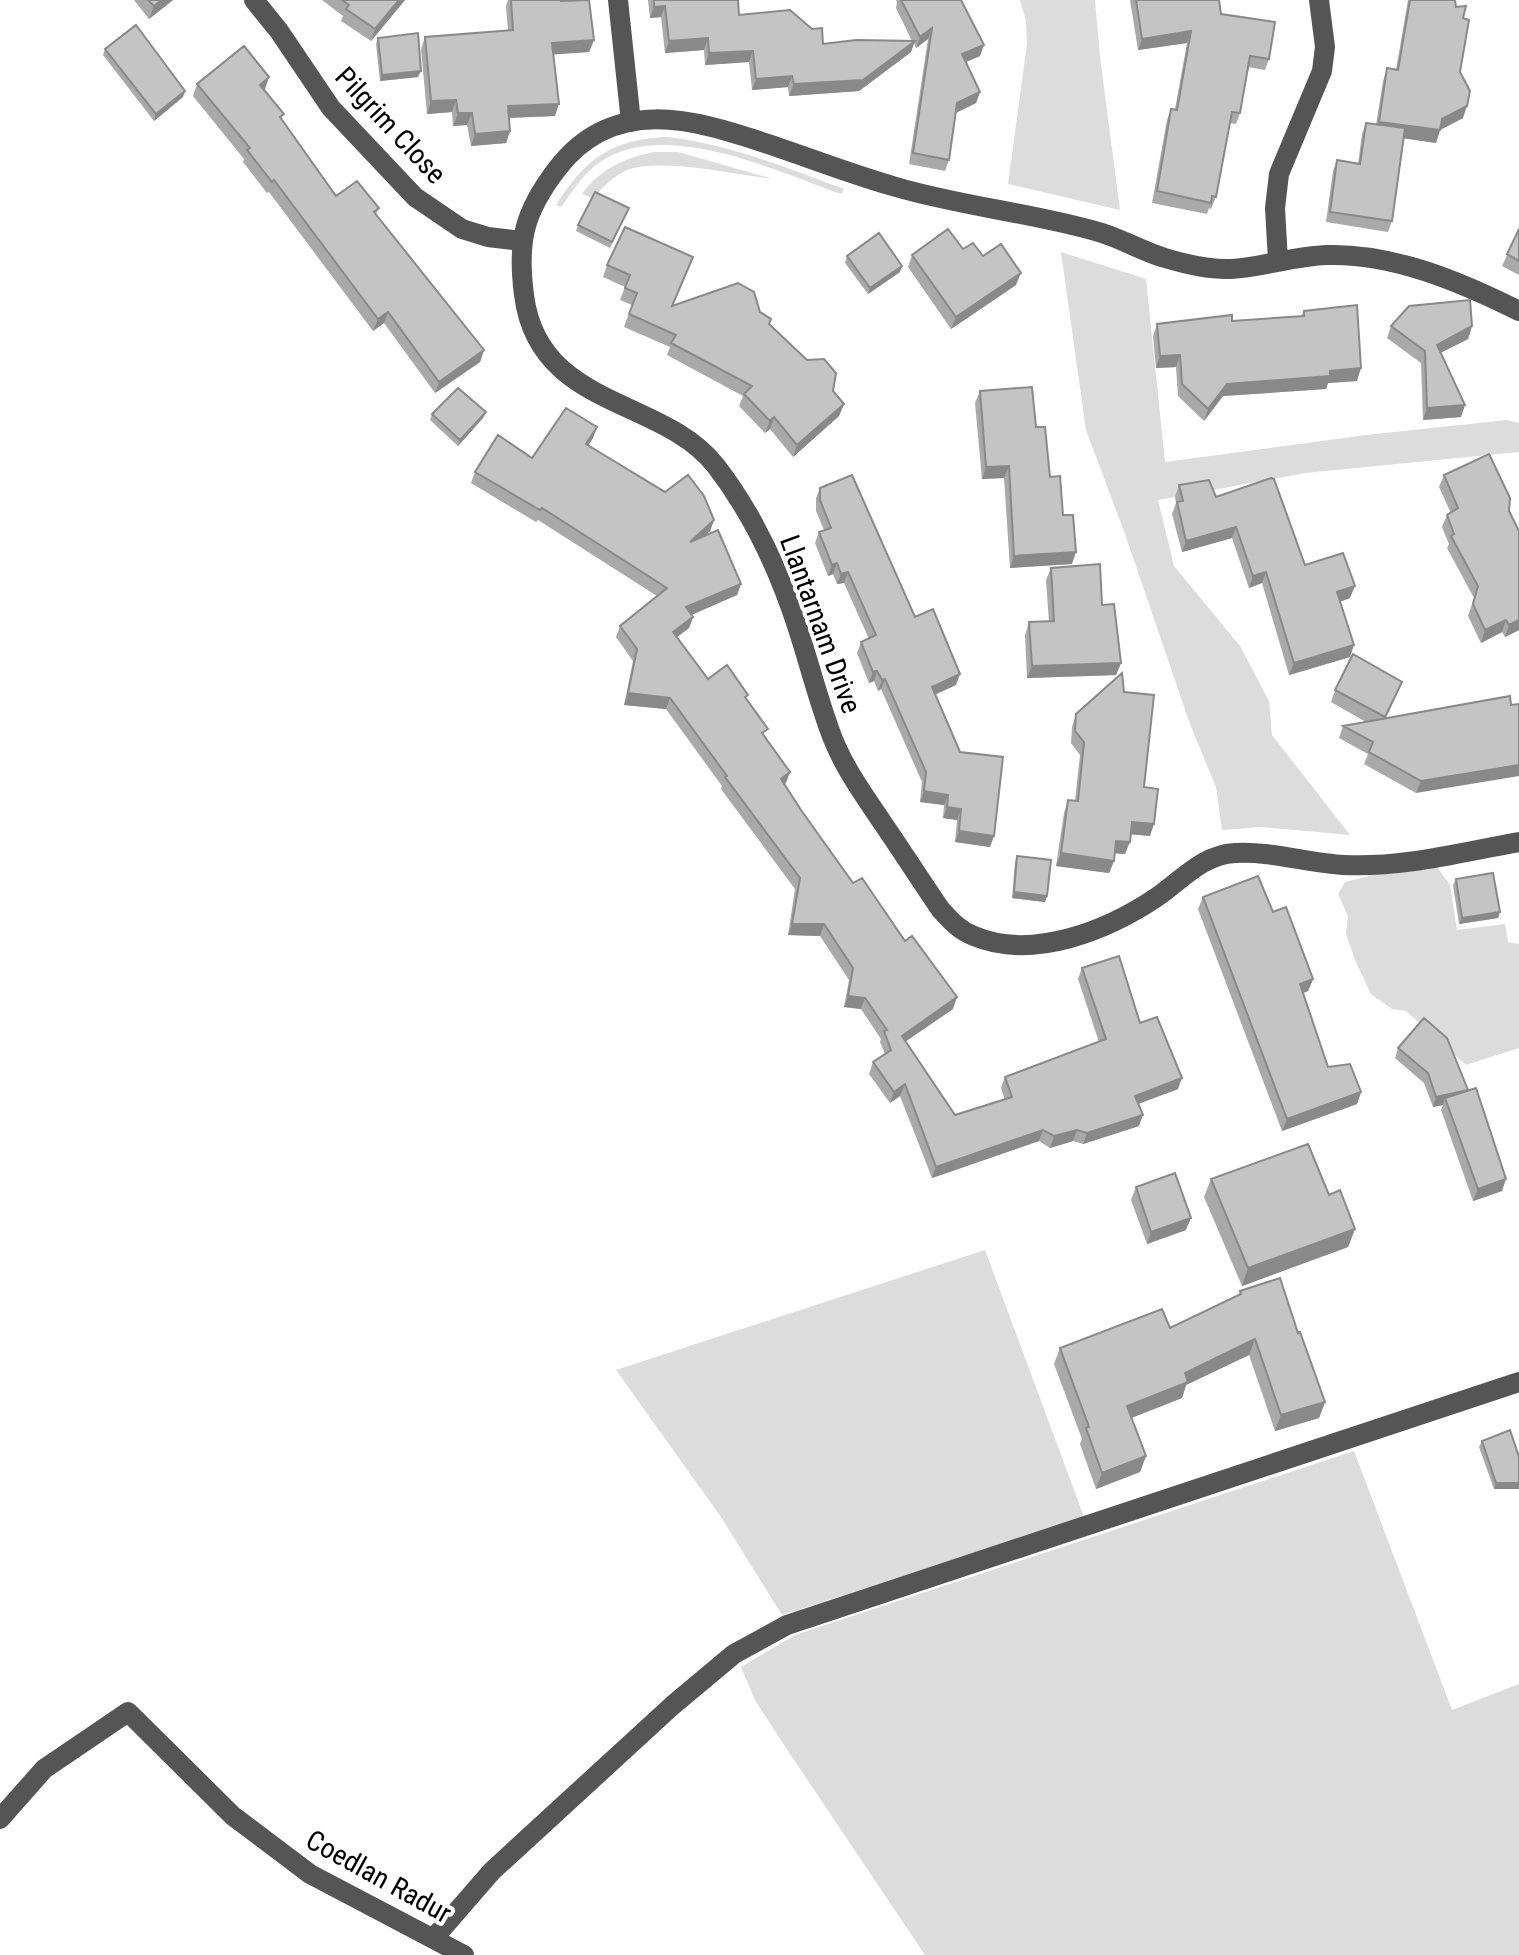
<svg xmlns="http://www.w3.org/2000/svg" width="1519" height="1955" font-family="'Roboto Condensed',sans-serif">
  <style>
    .green { fill: #dcdcdc }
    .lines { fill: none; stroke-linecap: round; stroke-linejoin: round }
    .minor { stroke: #555; stroke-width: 20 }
    .wall { fill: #a9a9a9 }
    .shaded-wall { fill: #898989 }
    .building { fill: #c4c4c4; stroke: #898989; stroke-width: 2 }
    .labels { text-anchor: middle; stroke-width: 8; stroke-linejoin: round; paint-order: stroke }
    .street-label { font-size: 28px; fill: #000; stroke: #fff }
  </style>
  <rect width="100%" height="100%" fill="#fff"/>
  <path class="green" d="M1020,0H1095L1100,57L1120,210L1008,184L1027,44L1026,21Z
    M668,137C729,144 787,168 844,189L841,194C774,170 660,116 596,165C581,177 572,192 561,207L556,205C586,158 612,139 668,137Z
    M654,152H678L773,179C732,174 678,161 638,167C619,170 605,185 593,198L582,194C600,169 625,158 654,152Z
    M1061,252L1146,279L1165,462L1366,435L1507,420L1519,423V452L1305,473L1158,500L1174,566L1240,646L1269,701L1272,735L1350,835L1261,827L1222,830L1216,787L1190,724L1125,534L1086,430Z
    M1418,864L1438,868L1450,885L1457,930L1505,924L1508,942L1519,944V1048L1466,1065L1406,1011L1392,1009L1371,994L1355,960L1346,934L1348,916L1338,894L1345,882Z
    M985,1250L1084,1517L782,1615L721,1517L616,1370Z
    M1354,1451L1452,1710L1519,1684V1955H925L784,1745L755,1700L741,1667L795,1635Z"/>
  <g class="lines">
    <path class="minor" d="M254,0L279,31L331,108L415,197L462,229L488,237L522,241
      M618,0L631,122
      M1278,261L1275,208L1279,174L1322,71L1325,47L1319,0
      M1519,311C1461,282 1393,253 1327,255C1295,256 1263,267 1231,269C1210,270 1185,264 1165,258C1144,252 1124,240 1102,233C1035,213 964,207 896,187C853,175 810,158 768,144C694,119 613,95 557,169C524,212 517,241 524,295C538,409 663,397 716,466C753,514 780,573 798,629C810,666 819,703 833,739C845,769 864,795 882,822C902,851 921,881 941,910C951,921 960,931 974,936C1033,961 1108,930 1157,897C1183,879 1202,855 1235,853C1272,851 1308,863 1344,865C1403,868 1462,852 1519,842
      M0,1819L44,1769L128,1712L233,1816L310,1874L464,1955
      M433,1939L492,1871L673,1705L734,1654L787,1625L1519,1382"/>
  </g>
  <path class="wall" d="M134,0H173L149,19Z
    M322,0H405L371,41L341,21L343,16Z
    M508,0H561L594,40L589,52L553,54L555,116L509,118L510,131L506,143L471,146L467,125L453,126L452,112L427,114L421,49L425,37L508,31L506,6Z
    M648,0H738L739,15L823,44L912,41L896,8L897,2L896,0H961L980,56L966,62L980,92L976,103L956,113L949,160L945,171L909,164L928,39L916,48L914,43L911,52L859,91L789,96L788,87L752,90L749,62L705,65L704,50L665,53L661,17L650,18Z
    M1130,0H1219L1221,14L1269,59L1265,70L1248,67L1240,113L1236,124L1230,123L1216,197L1211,209L1209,208L1207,214L1152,203L1167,120L1171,109H1175L1187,43L1138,50Z
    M1408,0H1455L1456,7L1463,18L1460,72L1463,118L1440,130L1436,143L1404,138L1392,221L1388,232L1326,222L1333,171L1337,160L1358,164L1362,134L1366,123L1376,125L1383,81L1387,68L1396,70Z
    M378,38L418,77L380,81L376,44Z
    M105,49L183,97L154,121L103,55Z
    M269,77L264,90L282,119L336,196L379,208L376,214L484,350L480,362L435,393L384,323L373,331L269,192L267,193L243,162L244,159L193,96L197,84Z
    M629,208L610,248L576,231L578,225Z
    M1519,229V275L1502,266Z
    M963,249L983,256L1016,285L951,329L908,267L912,255Z
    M847,256L900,272L868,294L845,263Z
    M693,257L673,305L760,312L771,319L769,324L833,391L844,404L839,416L793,457L770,429L765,433L739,406L743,396L667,355L670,347L624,327L632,305L620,300L625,287L603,277L607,265Z
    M1304,311L1357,381L1328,383L1326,389L1223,396L1204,421L1178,396L1176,367L1156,368L1153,336L1157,324L1232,321L1301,316Z
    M1391,326H1472L1468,339L1440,353L1461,417L1423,420L1421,363L1387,338Z
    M980,391L1036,427L1050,477L1063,515L1072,564L1010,568L1004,478L982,479L975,403Z
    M432,414L483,418L458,446L430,420Z
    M597,427L593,438L588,445L714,520L710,531L706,535L741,584L737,595L691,615L693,617L689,628L677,637L708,679L746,699L765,737L790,772L784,785L801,810L853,883L905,941L953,1009L905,1042L955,1115L1005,1100L1001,1088L1005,1077L1099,1042L1078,979L1082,968L1140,1023L1178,1089L1138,1104L1139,1126L1083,1144L1073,1141L1050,1148L1039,1141L932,1178L900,1096L890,1103L869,1074L873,1062L885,1054L880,1042L881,1039L861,1009L844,1007L849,980L820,936L788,935L795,889L721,789L722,786L666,709L624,705L633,661L616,637L620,626L657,596L538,520L536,522L471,483L475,472L532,458Z
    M1444,475L1509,511L1519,630L1505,637L1502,632L1481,643L1468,616L1474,598L1447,548L1449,544L1442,527L1447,515L1451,513L1439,487Z
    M1179,485L1216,497L1350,598L1340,602L1350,657L1289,675L1262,583L1249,588L1232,538L1182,552L1172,514L1176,503L1175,497Z
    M820,488L915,617L956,685L935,694L990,847L955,842L957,820L943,818L944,805L920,802L922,782L881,689L878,691L874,681L869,683L857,653L861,642L869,639L844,583L837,584L833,574L828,576L815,543L819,532L824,530L816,511V498Z
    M1051,568L1121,663L1116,675L1027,678L1025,635L1029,622H1049L1046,580Z
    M1402,682L1386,718L1510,696L1416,793L1364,764L1368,754L1339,738L1343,726L1366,722L1331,702L1335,690Z
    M1124,692L1144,787L1150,836L1131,834L1125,854L1114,853V861L1109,873L1056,866L1064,813L1068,800L1075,801L1080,755L1071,743L1072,727L1076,714Z
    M1017,856L1047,896L1045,902L1012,898L1015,862Z
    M1456,879L1500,912L1498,918L1459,924L1453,885Z
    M1203,897L1273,912L1313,979L1308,991L1303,993L1328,1067L1361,1092L1357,1104L1282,1131L1198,909Z
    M1424,1018L1502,1191L1473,1201L1441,1110L1443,1105L1433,1107L1424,1083L1395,1058L1398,1048Z
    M1211,1179L1329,1195L1355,1229L1348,1247L1242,1286L1204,1197Z
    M1136,1187L1186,1230L1147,1244L1131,1200Z
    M1240,1291L1298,1333L1325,1402L1319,1418L1275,1431L1249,1355L1186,1385L1182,1398L1131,1418L1146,1456L1140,1472L1096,1489L1080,1444L1082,1439L1054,1364L1060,1348L1170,1328L1239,1296Z
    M1482,1441L1519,1489H1494L1479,1447Z"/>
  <path class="shaded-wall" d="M162,0H173L149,19L154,6Z
    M399,0H405L371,41L375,29Z
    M665,6L661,17L650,18L654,7Z
    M932,28L928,39L916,48L920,37Z
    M1191,31L1187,43L1138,50L1142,39Z
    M708,38L704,50L665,53L669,41Z
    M594,40L589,52L547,55L552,43Z
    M915,41L911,52L859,91L789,96L794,84Z
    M984,45L980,56L958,65L962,54Z
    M753,51L749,62L705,65L709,53Z
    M421,71L418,77L380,81L382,75Z
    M792,76L788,87L752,90L756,79Z
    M269,77L265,89L256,97L260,85Z
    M185,91L183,97L154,121L156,114Z
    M980,92L976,103L953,114L957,103Z
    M456,100L452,112L427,114L431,101Z
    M559,104L555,116L503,118L508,106Z
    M1467,106L1463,118L1440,130L1436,143L1374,134L1379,122L1442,119Z
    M458,113H472L467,125L453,126Z
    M510,131L506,143L471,146L475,134Z
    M902,266L900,272L868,294L870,288Z
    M1021,273L1016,285L951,329L956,317Z
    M388,312L384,323L373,331L378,319Z
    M1472,326L1468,339L1432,357L1437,345Z
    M484,350L480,362L435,393L439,382Z
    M1180,355L1176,367L1156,368L1160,356Z
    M1361,368L1357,381L1328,383L1326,389L1223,396L1204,421L1208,409L1227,384L1330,371Z
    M844,404L839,416L793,457L797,445Z
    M1465,405L1461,417L1423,420L1427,408Z
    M486,412L483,418L458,446L460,440Z
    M774,417L770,429L765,433L770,421Z
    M597,427L593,438L582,455L586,444Z
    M1009,466L1004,478L982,479L986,467Z
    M714,520L710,531L686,553L690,542Z
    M1236,527L1232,538L1182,552L1186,541Z
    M1076,552L1072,564L1010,568L1014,556Z
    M837,563L833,574L828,576L832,565Z
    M848,572L844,583L837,584L841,574Z
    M1266,572L1262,583L1249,588L1253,576Z
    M741,584L737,595L682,619L686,607Z
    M1355,586L1350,598L1333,604L1337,592Z
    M693,617L689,628L669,643L673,632Z
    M1506,620L1502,632L1481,643L1485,630Z
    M1519,620V630L1505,637L1509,625Z
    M1354,645L1350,657L1289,675L1294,663Z
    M1121,663L1116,675L1027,678L1032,666Z
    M877,671L874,681L869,683L873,672Z
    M960,674L956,685L928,698L932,687Z
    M885,679L881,689L878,691L882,680Z
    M628,693L670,698L666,709L624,705Z
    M1519,765V776L1416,793L1421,781Z
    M790,772L786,783L777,791L781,779Z
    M924,791L948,795L944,805L920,802Z
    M947,807L961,809L957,820L943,818Z
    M1132,822L1154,824L1150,836L1128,834Z
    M959,831L994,836L990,847L955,842Z
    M1116,841L1130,842L1125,854L1111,853Z
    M1061,853L1114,861L1109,873L1056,866Z
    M1014,892L1047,896L1045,902L1012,898Z
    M1500,912L1498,918L1459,924L1462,918Z
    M792,924H824L820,936L788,935Z
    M1313,979L1308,991L1296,996L1300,984Z
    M848,996L865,998L861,1009L844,1007Z
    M957,997L953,1009L897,1047L902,1036Z
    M1182,1078L1178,1089L1130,1107L1135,1096Z
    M905,1084L900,1096L890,1103L894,1092Z
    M1468,1090L1445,1098L1443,1105L1433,1107L1436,1097Z
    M1361,1092L1357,1104L1282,1131L1287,1119Z
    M1143,1115L1139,1126L1083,1144L1087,1133Z
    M1043,1130L1039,1141L932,1178L936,1167Z
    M1077,1130L1073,1141L1050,1148L1054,1136Z
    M1506,1179L1502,1191L1473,1201L1478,1189Z
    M1191,1218L1186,1230L1147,1244L1151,1232Z
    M1355,1229L1348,1247L1242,1286L1248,1268Z
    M1255,1339L1249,1355L1186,1385L1182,1398L1121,1422L1127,1406L1185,1373Z
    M1325,1402L1319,1418L1275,1431L1281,1415Z
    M1146,1456L1140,1472L1096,1489L1102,1473Z
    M1496,1483H1519V1489H1494Z"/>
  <path class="building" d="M148,0H162L154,6Z
    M342,0H399L375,29L346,9L349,5Z
    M511,0H561V1L589,0L594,40L552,43L559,104L508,106L510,131L475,134L472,113H458L456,100L431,101L425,37L513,30Z
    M654,0H738L739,15L790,10L812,29L822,28L823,44L856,40L915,41L863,80L794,84L792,76L756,79L753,51L709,53L708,38L669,41L665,6L654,7Z
    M901,0H961L984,45L962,54L980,92L957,103L949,160L913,153L932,28L920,37Z
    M1136,0H1219L1221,14L1275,22L1269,59L1250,56L1240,113L1232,112L1216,197L1212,196L1211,203L1157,191L1171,109L1177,110L1191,31L1142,39Z
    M1410,0H1455L1456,7L1466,6L1463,18L1469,20L1460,72L1470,91L1467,106L1442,119L1440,130L1379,122L1387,68L1398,70Z
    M136,25L185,91L156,114L105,49Z
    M418,33L421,71L382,75L378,38Z
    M244,46L269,77L260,85L284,114L280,117L336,196L357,181L379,208L374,212L484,350L439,382L388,312L378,319L274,180L272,182L247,150L250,148L197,84Z
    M1366,123L1405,128L1392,221L1330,212L1337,160L1360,164Z
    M595,192L629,208L612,242L578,225Z
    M625,227L693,257L672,306L738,283L754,292L760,312L771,319L769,324L807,360L824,359L836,373L833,391L844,404L797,445L774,417L770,421L744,394L752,386L671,343L676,335L629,314L637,293L625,288L630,275L607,265Z
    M948,229L963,249L973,243L983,256L1001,244L1021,273L956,317L912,255Z
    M1519,229V261L1507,254Z
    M879,233L902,266L870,288L847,256Z
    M1470,300L1472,326L1437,345L1465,405L1427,408L1425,351L1391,326L1409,306Z
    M1357,305L1361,368L1330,371V376L1227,384L1208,409L1182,384L1180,355L1160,356L1157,324L1232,315V321L1304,316V311Z
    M1032,387L1036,427H1045L1050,477L1060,476L1063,515H1073L1076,552L1014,556L1009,466L986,467L980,391Z
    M458,388L486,412L460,440L432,414Z
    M566,408L597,427L586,444L665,492L688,475L704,496L714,520L690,542L718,530L741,584L686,607L693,617L673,632L708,679L727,665L748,695L745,697L768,729L762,733L790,772L781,779L801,810L853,883L862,878L905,941L912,936L957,997L902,1036L955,1115L1012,1097L1005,1077L1106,1039L1082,968L1119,956L1140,1023L1157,1017L1182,1078L1135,1096L1143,1115L1087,1133L1077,1130L1054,1136L1043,1130L936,1167L905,1084L894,1092L873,1062L891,1050L884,1031L887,1030L865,998L848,996L853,968L824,924H792L800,878L725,777L727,776L670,698L628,693L637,649L620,626L667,588L542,508L540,510L475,472L498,435L532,458Z
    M1489,454L1510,498L1509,511L1519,531V620L1509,625L1506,620L1485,630L1473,604L1478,586L1451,536L1454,534L1447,515L1458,508L1444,475Z
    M852,475L915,617L933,609L960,674L932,687L960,752L1003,757L994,836L959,831L961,809L947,807L948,795L924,791L926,772L885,679L882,680L877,671L873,672L861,642L876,635L848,572L841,574L837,563L832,565L819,532L831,528L820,500V488Z
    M1271,478L1274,479L1305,565L1343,553L1355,586L1337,592L1354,645L1294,663L1266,572L1253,576L1236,527L1186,541L1177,502L1183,501L1179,485L1209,480L1216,497Z
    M1100,564L1102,605L1114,604L1121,663L1032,666L1029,622L1054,621L1051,568Z
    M1353,654L1402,682L1385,717L1335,690Z
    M1122,673L1124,692L1154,695L1144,787L1158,789L1154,824L1132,822L1130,842L1116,841L1114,861L1061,853L1068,800L1078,801L1084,742L1075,731L1076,714Z
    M1510,696L1511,705L1519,704V765L1421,781L1369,752L1373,742L1343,726Z
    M1017,856L1051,860L1047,896L1014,892Z
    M1493,873L1500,912L1462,918L1456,879Z
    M1258,876L1273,912L1286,907L1313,979L1300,984L1328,1067L1350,1064L1361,1092L1287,1119L1203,897Z
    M1424,1018L1447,1038L1468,1090L1436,1097L1428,1073L1398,1048Z
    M1476,1088L1506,1179L1478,1189L1445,1098Z
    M1308,1144L1329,1195L1340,1190L1355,1229L1248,1268L1211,1179Z
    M1175,1173L1191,1218L1151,1232L1136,1187Z
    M1280,1278L1298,1333L1300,1332L1325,1402L1281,1415L1255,1339L1185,1373L1188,1382L1127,1406L1146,1456L1102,1473L1086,1428L1089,1427L1060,1348L1162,1309L1170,1328L1241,1294L1240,1291Z
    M1510,1430L1519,1457V1483H1496L1482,1441Z"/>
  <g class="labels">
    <g class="street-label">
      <text transform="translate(391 125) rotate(47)" y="10">Pilgrim Close</text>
      <text transform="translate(821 624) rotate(70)" y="10">Llantarnam Drive</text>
      <text transform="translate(379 1876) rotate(29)" y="10">Coedlan Radur</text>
    </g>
  </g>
</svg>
